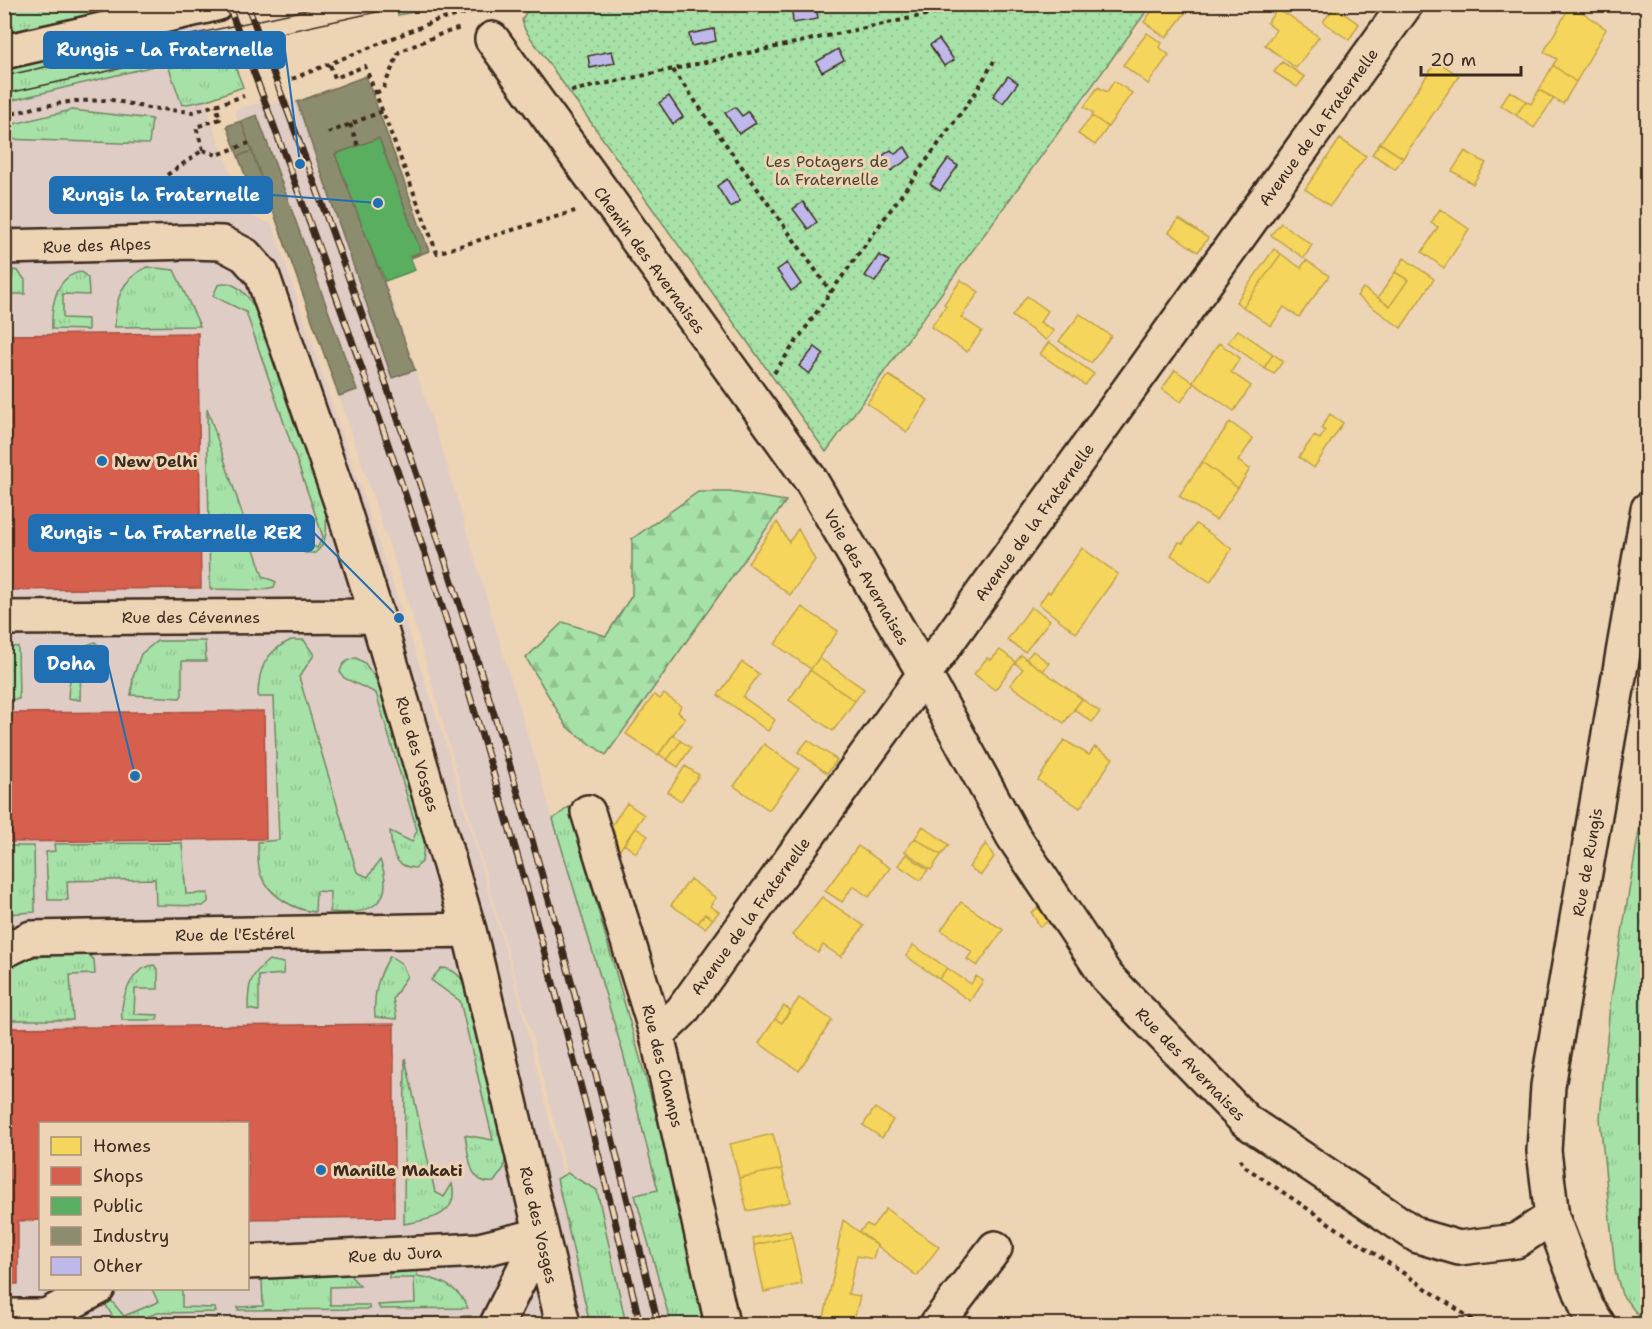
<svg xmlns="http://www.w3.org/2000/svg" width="1652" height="1329" font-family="'Shantell Sans',sans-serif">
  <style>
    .built { fill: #dfccc5; fill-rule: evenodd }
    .grass { fill: url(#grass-tufts); stroke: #708662; stroke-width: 1.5 }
    .forest { fill: url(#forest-firs); stroke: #708662; stroke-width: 1.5 }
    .garden { fill: url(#garden-dots); stroke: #708662; stroke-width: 1.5 }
    .homes { fill: #f6d55c; stroke: #bea249; stroke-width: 1.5 }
    .shops { fill: #d6604d; stroke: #a8503f; stroke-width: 1.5 }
    .public { fill: #5aae61; stroke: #51864d; stroke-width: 1.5 }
    .industry { fill: #8c8c6e; stroke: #746f56; stroke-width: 1.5 }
    .building { fill: #bfb8ea; stroke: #3b2a1e; stroke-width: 1.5 }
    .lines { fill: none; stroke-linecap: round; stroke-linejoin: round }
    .minor-casing { stroke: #3b2a1e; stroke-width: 38 }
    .secondary-casing { stroke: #3b2a1e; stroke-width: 38 }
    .path { stroke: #3b2a1e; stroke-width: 4; stroke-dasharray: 4.5 4.5; stroke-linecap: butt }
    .minor { stroke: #edd4b5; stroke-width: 33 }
    .secondary { stroke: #edd4b5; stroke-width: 33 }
    .tram { stroke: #3b2a1e; stroke-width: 1.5 }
    .rail-casing { stroke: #3b2a1e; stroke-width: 7 }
    .rail { stroke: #edd4b5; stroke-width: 4.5; stroke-dasharray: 14; stroke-linecap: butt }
    .poi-dot { fill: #1f6fb2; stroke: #edd4b5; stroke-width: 2 }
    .labels { text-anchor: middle; stroke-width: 6; stroke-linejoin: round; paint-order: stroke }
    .street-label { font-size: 16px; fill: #3b2a1e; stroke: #edd4b5 }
    .park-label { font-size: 16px; fill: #4b4633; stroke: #edd4b5 }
    .poi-label { font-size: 16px; font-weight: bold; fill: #3b2a1e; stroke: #edd4b5; text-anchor: start }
    .leader { fill: none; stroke: #1f6fb2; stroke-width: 2 }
    .callout-dot { fill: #1f6fb2; stroke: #edd4b5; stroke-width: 2 }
    .callout { fill: #1f6fb2; stroke: #1f6fb2; stroke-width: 2 }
    .callout-label { font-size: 18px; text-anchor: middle; font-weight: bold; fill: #fff }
  </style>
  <defs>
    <pattern id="grass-tufts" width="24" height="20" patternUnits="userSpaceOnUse" patternTransform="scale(1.5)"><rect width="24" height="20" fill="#a6e2a7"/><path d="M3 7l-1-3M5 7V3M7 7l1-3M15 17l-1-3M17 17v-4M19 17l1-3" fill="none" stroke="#90c28f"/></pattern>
    <pattern id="forest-firs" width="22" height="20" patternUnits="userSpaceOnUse" patternTransform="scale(1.5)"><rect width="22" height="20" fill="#a6e2a7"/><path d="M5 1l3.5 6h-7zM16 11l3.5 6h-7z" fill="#90c28f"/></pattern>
    <pattern id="garden-dots" width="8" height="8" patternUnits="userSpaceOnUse" patternTransform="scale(1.5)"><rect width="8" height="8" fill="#a6e2a7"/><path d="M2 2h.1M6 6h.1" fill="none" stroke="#90c28f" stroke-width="1.8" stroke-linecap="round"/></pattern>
  </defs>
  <rect width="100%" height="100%" fill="#edd4b5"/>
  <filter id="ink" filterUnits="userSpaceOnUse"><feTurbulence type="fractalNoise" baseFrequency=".0167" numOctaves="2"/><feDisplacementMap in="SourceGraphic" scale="12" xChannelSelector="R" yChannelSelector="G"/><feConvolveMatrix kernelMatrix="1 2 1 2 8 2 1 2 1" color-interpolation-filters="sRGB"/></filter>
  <g filter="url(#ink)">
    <path class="built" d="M5,5H193L212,55L206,106L245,214L272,224L444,738L518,994L581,1246L597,1324H5ZM40,1124H248V1288H40Z
      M366,76L429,251L411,258L415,270L385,281L442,449L623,1053L659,1190L635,1195L671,1324H626L597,1190L567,1173L532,1036L412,614L339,396L271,206L258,210L236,148L238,122L235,111L253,104L297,102Z"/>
    <path class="grass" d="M5,4H133V5L5,33Z
      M396,4H449V5L398,15Z
      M160,34L167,63L5,102L4,67Z
      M230,53L243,87L207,100L182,105L169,68Z
      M72,110L152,119L149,144L5,139V126Z
      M147,267L174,270L200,326L115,327C115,299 121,280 147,267Z
      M13,270L18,271L25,280V294H5V280H12Z
      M82,272L88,278L89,295L63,294V318L88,319V330L52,329C51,307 55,275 82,272Z
      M228,283C245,288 252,303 260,318L325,508C327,524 329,542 315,553H305L298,545L296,538L317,548L323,537L246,312L213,296L218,285Z
      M207,408L263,576L276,582L274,587L260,590L210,589Z
      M291,640H304L314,655L299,677L357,872L368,877L380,860C397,904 369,916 330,912V892L316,891L315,912C295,910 274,898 263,880C257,869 258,855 258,842L279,840L274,697H258C258,669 265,652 291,640Z
      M157,641H205L206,661H182V695L180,698L131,695L133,677L141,654Z
      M95,642L103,650L104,659L81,660L80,700L68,698C69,677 74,661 87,645Z
      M4,646L18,647L19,699L5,700Z
      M356,658L365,663L385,693L426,831L422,862L415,868C392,867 392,849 390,831L412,842L417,830L376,693L344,678L340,672C342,663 347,660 356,658Z
      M1647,783L1648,1307L1642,1320L1622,1295L1615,1270L1600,1118L1610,1005Z
      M569,807L666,1150L707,1324H671L635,1195L658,1190L623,1053L553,819Z
      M182,843L186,894L208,893V902L203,906L156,905L155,879L67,881L68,900H48L46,852L55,851L54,844Z
      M5,846H34L35,912L5,914Z
      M86,952L94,960L95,974L70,975L73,1020H5V971L26,958Z
      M390,956L402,964L407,976L393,999L397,1019L375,1017C373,994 378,976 390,956Z
      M269,960L284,963L283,974L259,976V1011L248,1009C248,985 249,976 269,960Z
      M154,965L158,970V989H135L134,1014L158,1015L157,1020H122C120,999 131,968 154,965Z
      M441,968C454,968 460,977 468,987L506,1153L504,1168L494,1182C468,1186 469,1154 465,1135L493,1140L460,1001L431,980Z
      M405,1058L435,1192L444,1197L452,1184C460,1216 428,1220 404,1224Z
      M567,1173L597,1190L626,1324H590L557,1179Z
      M248,1269L345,1270L360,1286L330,1287V1305H369V1309L238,1310V1307L263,1306L262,1280L248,1279Z
      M417,1269V1276C439,1279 458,1286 468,1308L380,1309L378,1305L415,1303L414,1278H389V1275L394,1270Z
      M152,1289H182V1307L215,1308L216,1312L157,1313L141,1319L133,1324H117L104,1302L109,1298L124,1316L158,1302Z
      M471,1316L472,1324H355L353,1319Z
      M217,1318V1324H154L162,1321L197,1322Z"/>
    <path class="forest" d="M698,492H730L786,501L606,755L567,727L526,658L563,622L606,636L632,595V539Z"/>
    <path class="garden" d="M555,4L1151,5L826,452L525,30L522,20L527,11Z"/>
    <path class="homes" d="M1157,4H1192L1166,38L1144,22Z
      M1571,4L1606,29L1576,82L1553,65L1557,59L1544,52Z
      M1334,7L1359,24L1349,40L1323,22Z
      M1277,9L1286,15L1287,14L1319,37L1296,68L1265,45L1276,30L1267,23Z
      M1147,33L1162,43L1159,47L1169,55L1148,84L1123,65Z
      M1437,61L1459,76L1403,158L1380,143Z
      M1282,62L1305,77L1297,87L1274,72Z
      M1553,65L1576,82L1563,104L1539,90Z
      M1114,81L1132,93L1108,127L1092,116L1093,113L1084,107L1098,87L1107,92Z
      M1539,90L1554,98L1534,128L1516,115L1526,101L1531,104Z
      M1510,91L1526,101L1516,115L1500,105Z
      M1092,116L1108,127L1095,145L1078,134Z
      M1340,139L1366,156L1330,206L1305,189Z
      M1380,143L1403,158L1395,169L1372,154Z
      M1465,151L1486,163L1473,184L1452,171Z
      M1440,209L1469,229L1444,268L1422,252L1438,227L1431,223Z
      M1179,219L1208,238L1198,252L1169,232Z
      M1281,223L1312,245L1304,258L1271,235Z
      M1274,249L1281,254L1243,307L1236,302Z
      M1281,254L1301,268L1306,260L1329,276L1299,317L1284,307L1271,326L1243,307Z
      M1404,258L1434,279L1401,328L1357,296L1363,288L1390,306L1408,280L1395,272Z
      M1395,272L1408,280L1390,306L1378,298Z
      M961,280L979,292L961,317L982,331L967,352L931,327L946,306L944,304Z
      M1027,296L1048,311L1040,322L1054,331L1046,340L1012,316Z
      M1080,314L1111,336L1091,363L1059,341Z
      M1238,330L1273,354L1264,368L1228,342Z
      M1049,342L1094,374L1085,385L1040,354Z
      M1219,343L1240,358L1231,372L1251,386L1234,411L1192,382Z
      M1273,354L1283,361L1274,374L1264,368Z
      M1175,370L1194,383L1181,402L1162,389Z
      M888,375L928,400L907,432L867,403Z
      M1330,414L1343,423L1314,468L1299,457L1314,436L1320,439L1325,431L1321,428Z
      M1230,422L1253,439L1238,461L1250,469L1238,488L1202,462Z
      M1202,462L1238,488L1216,520L1179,496Z
      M777,522L789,542L798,529L815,560L790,595L748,563Z
      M1196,524L1232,549L1210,582L1171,555L1179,542L1183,543Z
      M1082,548L1118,574L1076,633L1039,604L1048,591L1050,593Z
      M802,607L838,631L811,669L775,644Z
      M1031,607L1050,620L1025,652L1007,640Z
      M1000,650L1016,662L995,690L974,674L987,658L991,660Z
      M1033,651L1049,663L1043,671L1026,659Z
      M1021,655L1082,699L1064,723L1010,685L1023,669L1015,663Z
      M819,658L864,689L855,701L810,670Z
      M742,662L759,674L743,697L775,720L768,731L718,695Z
      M810,670L855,701L833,731L789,700Z
      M664,694L681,706L678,712L685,718L658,755L626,734L654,695L660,699Z
      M1082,699L1100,712L1092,722L1074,709Z
      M673,735L681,741L667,760L659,754Z
      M808,740L837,760L827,773L798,752Z
      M1064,740L1089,755L1095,747L1113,758L1080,808L1038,780Z
      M681,741L691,748L678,767L667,760Z
      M764,744L799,769L769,810L734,786Z
      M685,766L699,775L681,801L668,792Z
      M627,803L644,815L619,851L612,825Z
      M923,826L949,845L941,855L915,838Z
      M636,828L648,836L636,853L624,844Z
      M915,838L941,855L931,870L905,851Z
      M986,843L994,857L981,875L969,867Z
      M858,846L890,868L869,897L853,886L842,902L825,891Z
      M906,854L928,870L920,880L898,865Z
      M690,879L716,898L710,906L719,912L713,919L705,914L698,923L671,905Z
      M822,897L864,926L841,957L823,945L818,953L792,935Z
      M961,902L1003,930L977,966L967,959L972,952L941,930Z
      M1040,907L1048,921L1040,927L1031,912Z
      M705,914L713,919L705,928L698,923Z
      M913,945L947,968L939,979L906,956Z
      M947,968L971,984L976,976L983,981L970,1001L939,979Z
      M799,998L832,1020L799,1071L759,1043L775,1019L782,1023Z
      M784,1006L790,1010L782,1023L775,1019Z
      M875,1108L893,1120L882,1138L863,1125Z
      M773,1134L782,1169L739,1178L730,1144Z
      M782,1169L790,1202L747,1211L739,1178Z
      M886,1209L939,1247L917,1276L859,1232L867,1224L872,1227Z
      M843,1220L877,1245L873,1259L857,1256L848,1294L860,1296L853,1324H833L823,1322L839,1250H837Z
      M790,1231L792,1237L754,1245L753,1238Z
      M792,1237L802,1284L764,1292L754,1245Z"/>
    <path class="shops" d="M198,333L201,588L4,590V335Z
      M264,711L266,839L4,842V713Z
      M394,1024V1217L248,1219V1124H40V1220L18,1221V1284H4V1028Z"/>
    <path class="public" d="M379,138L421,252L410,256L415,270L385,281L380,267L378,268L335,154Z"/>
    <path class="industry" d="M366,76L429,251L411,258L410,256L421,252L379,138L335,154L378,268L380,269H379L415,370L392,378L297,102Z
      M257,115L267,142L357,390L339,396L241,121Z
      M241,121L252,151L238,156L227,126Z
      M252,151L271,206L258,210L238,156Z"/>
    <path class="building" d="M816,6L818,19L793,23L792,11Z
      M714,29L716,41L691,46L689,34Z
      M939,39L954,60L944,66L930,45Z
      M838,49L844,60L822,72L816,62Z
      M612,51L615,63L590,68L588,56Z
      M1008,76L1018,83L1003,103L993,96Z
      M669,96L683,117L673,124L659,103Z
      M735,107L742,116L748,112L756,123L739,134L725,113Z
      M905,147L911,157L891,171L881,157L891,150L895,154Z
      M948,159L958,166L940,191L930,184Z
      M727,179L740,201L730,207L717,186Z
      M803,202L817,222L808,229L793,209Z
      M879,255L889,261L875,282L865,276Z
      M787,263L801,284L791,291L777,270Z
      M815,347L824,354L809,374L799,366Z"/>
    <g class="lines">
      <g class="minor-casing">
        <path id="minor" d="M492,39L810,479L925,675L1013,836L1107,977L1246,1121L1418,1236L1459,1248L1516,1241L1552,1217
          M4,247L190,242L222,243L245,255L262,274L343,508L377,616L469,930L563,1324
          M4,618L377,616
          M588,812L657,1035L722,1324
          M4,951L31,938L469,930
          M657,1035L682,1011L1406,4
          M248,1262L479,1250L541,1235
          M4,1316H46L98,1288
          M497,1324L541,1235
          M937,1324L995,1248"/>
      </g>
      <g class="secondary-casing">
        <path id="secondary" d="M4,52L216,4
          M1598,1324L1587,1308L1552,1217L1544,1151L1548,1086L1648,509"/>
      </g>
      <path class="path" d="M330,65L335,78L365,66L437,253L575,211
        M673,70L831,292
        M292,79L435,21L471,12
        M571,91L967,6
        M376,93L383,89L399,52L441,34L461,28
        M4,116L38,107L75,101L112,100L148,108L193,112L244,96
        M350,124L358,146
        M328,133L383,111
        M203,150L196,127L220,119L216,105
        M203,150L217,155L249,143
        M167,175L203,150
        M774,373L831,292L976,92L994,61
        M1240,1159L1244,1166L1479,1324"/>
      <use href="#minor" class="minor"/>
      <use href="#secondary" class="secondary"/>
      <path class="tram" d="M4,76L333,4
        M4,94L413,4"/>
      <g class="rail-casing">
        <path id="rail" d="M228,4C302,199 374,395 438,594C515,835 582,1079 640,1324
          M247,4C353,279 449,558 532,840C578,1000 619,1162 658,1324"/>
      </g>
      <use href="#rail" class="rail"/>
    </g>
  </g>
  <g class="poi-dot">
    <circle cx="102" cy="461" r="6"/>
    <circle cx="321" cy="1170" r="6"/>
  </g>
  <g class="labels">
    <g class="street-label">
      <text transform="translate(1318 127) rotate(-54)" y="6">Avenue de la Fraternelle</text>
      <text transform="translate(97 245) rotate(-2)" y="6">Rue des Alpes</text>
      <text transform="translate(650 260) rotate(54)" y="6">Chemin des Avernaises</text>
      <text transform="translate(1034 522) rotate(-54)" y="6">Avenue de la Fraternelle</text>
      <text transform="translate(867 577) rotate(60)" y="6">Voie des Avernaises</text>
      <text x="191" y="623">Rue des Cévennes</text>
      <text transform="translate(418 754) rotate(74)" y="6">Rue des Vosges</text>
      <text transform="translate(1587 862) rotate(-80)" y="6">Rue de Rungis</text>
      <text transform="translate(750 916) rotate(-54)" y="6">Avenue de la Fraternelle</text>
      <text transform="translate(235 934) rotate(-1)" y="6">Rue de l'Estérel</text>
      <text transform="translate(1191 1064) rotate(46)" y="6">Rue des Avernaises</text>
      <text transform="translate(663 1066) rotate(76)" y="6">Rue des Champs</text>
      <text transform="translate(539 1225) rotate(77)" y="6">Rue des Vosges</text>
      <text transform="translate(395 1254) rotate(-3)" y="6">Rue du Jura</text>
    </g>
    <g class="park-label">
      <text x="827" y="167">Les Potagers de<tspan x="827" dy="18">la Fraternelle</tspan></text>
    </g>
    <g class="poi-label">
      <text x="114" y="467">New Delhi</text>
      <text x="333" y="1176">Manille Makati</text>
    </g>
  </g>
  <path class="leader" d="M300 164L285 50M378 203L272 195M399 618L314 533M135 776L108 664"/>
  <g class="callout-dot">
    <circle cx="300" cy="164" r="6"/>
    <circle cx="378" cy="203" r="6"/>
    <circle cx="399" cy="618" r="6"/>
    <circle cx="135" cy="776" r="6"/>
  </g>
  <g class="callout">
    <rect x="44" y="32" width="241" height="36" rx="6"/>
    <rect x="50" y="177" width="222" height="36" rx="6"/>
    <rect x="29" y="515" width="285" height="36" rx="6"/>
    <rect x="35" y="646" width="73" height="36" rx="6"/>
  </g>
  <g class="callout-label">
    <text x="165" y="56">Rungis - La Fraternelle</text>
    <text x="161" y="201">Rungis la Fraternelle</text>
    <text x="171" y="539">Rungis - La Fraternelle RER</text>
    <text x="71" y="670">Doha</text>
  </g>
  <rect width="1652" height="1329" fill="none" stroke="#edd4b5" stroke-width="24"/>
  <rect x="12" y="12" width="1628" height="1305" fill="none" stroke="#3b2a1e" stroke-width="2" filter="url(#ink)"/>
  <rect x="39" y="1122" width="210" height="168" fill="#edd4b5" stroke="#a69079" stroke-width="1.5"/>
  <rect x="51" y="1137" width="30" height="18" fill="#f6d55c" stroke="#a69079" stroke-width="1.5"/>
  <text x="93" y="1152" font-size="18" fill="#3b2a1e">Homes</text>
  <rect x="51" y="1167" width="30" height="18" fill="#d6604d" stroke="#a69079" stroke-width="1.5"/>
  <text x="93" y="1182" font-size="18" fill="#3b2a1e">Shops</text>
  <rect x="51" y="1197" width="30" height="18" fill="#5aae61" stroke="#a69079" stroke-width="1.5"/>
  <text x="93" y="1212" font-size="18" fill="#3b2a1e">Public</text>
  <rect x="51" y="1227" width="30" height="18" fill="#8c8c6e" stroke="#a69079" stroke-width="1.5"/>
  <text x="93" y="1242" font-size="18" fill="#3b2a1e">Industry</text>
  <rect x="51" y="1257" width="30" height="18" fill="#bfb8ea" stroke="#a69079" stroke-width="1.5"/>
  <text x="93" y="1272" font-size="18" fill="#3b2a1e">Other</text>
  <path d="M1421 66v9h100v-9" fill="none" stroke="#3b2a1e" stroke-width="3"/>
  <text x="1430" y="66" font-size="18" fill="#3b2a1e" stroke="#edd4b5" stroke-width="4.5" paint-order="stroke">20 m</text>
</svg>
